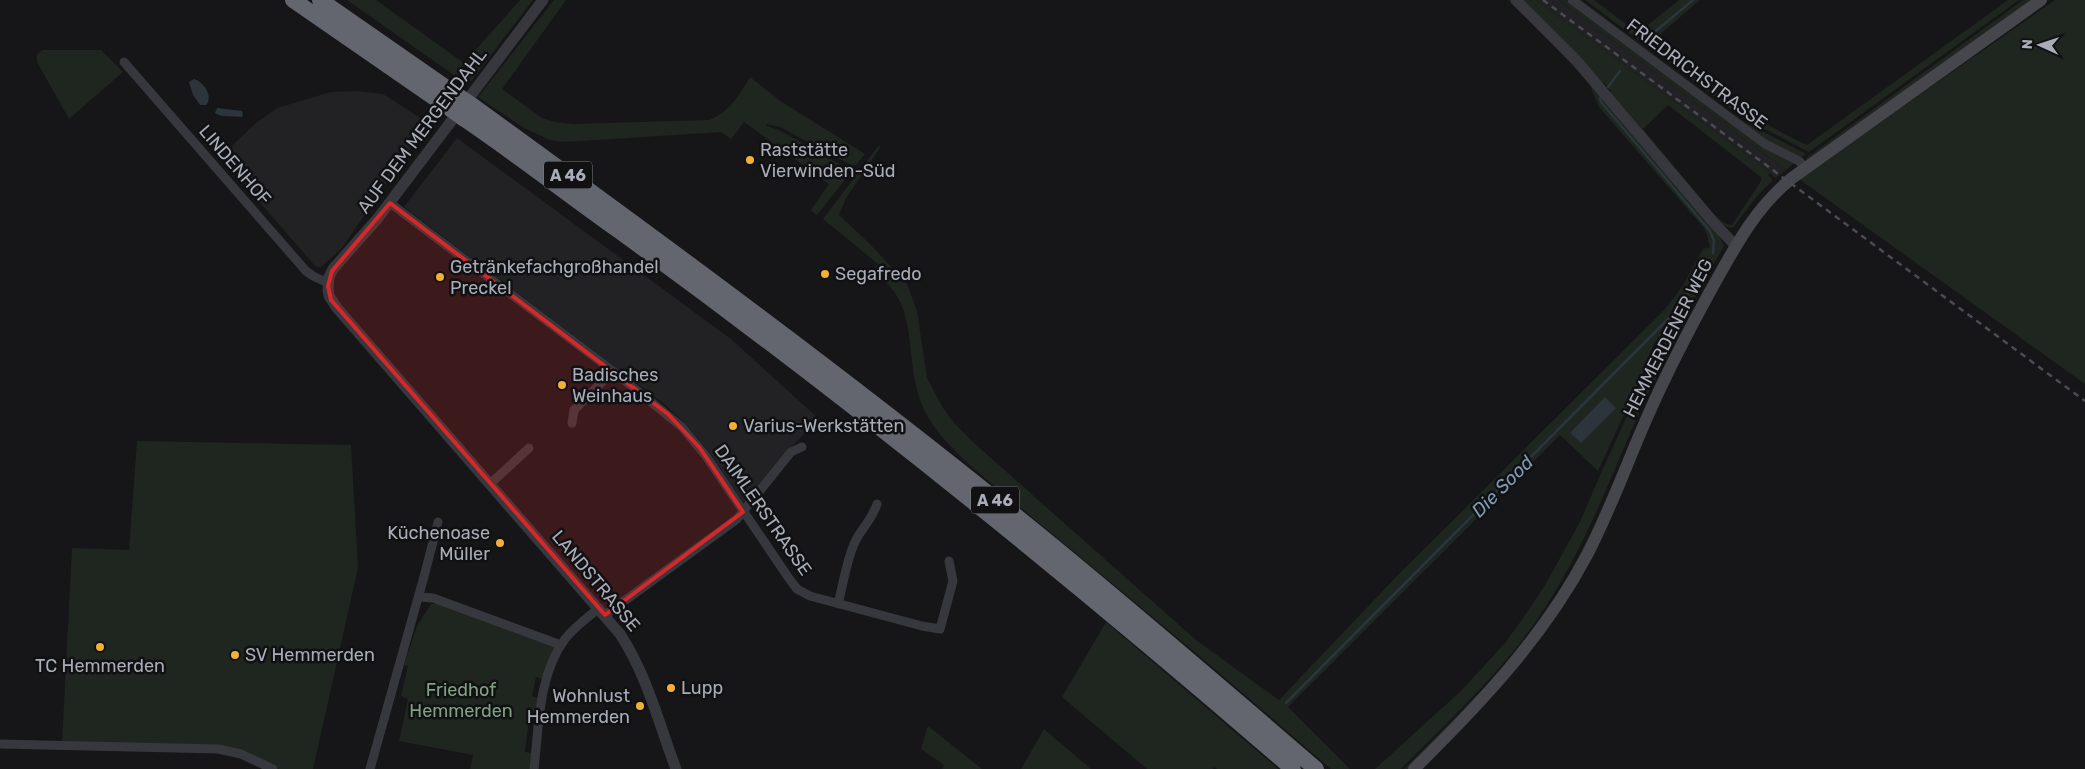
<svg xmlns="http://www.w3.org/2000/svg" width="2085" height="769" font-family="Rubik,sans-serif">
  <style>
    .built { fill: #222225 }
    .green { fill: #1e261f; fill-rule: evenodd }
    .water { fill: #2c353c }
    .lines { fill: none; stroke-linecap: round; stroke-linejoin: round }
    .stream { stroke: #2c353c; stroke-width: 2.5 }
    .minor { stroke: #37383d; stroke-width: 9 }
    .tertiary { stroke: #37383d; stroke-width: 11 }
    .secondary { stroke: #45474d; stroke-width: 12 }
    .motorway { stroke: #63666e; stroke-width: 16 }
    .rail { stroke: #4a4c52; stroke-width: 2.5; stroke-dasharray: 6 5; stroke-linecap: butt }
    .motorway-bridge { stroke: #63666e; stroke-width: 16 }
    .marked { fill: #d62828; fill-opacity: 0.2; stroke: #d62828; stroke-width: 4; stroke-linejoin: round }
    .poi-dot { fill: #f2b134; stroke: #111113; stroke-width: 2 }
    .labels { text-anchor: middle; stroke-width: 5; stroke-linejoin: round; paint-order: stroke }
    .shield { fill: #111113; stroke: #7b7e86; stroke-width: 1 }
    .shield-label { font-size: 16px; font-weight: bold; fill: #a8adb8 }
    .street-label { font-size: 18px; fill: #a8adb8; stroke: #111113 }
    .poi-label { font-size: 18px; fill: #a8adb8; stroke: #111113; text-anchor: start }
    .park-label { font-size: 18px; fill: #7fa381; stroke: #111113 }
    .water-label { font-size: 19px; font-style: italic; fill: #7f9bb3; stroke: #111113 }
  </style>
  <rect width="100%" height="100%" fill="#161618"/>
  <path class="built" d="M1536,0H1559L1786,170L1777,177Z
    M356,91L383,94L428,123L342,248L321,267H316L223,160L236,142L256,123L277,108L331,92Z
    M457,138L731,339L819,419L788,450L745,505L710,453L686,424L663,403L404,207Z"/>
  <path class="green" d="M347,0H376L464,63L520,0H533L468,85Z
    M554,0H566L502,89L542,118L555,122L573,124L709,120C729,113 740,94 750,77L782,102L865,154L856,165H851L780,127L767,124V126L779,130L852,171L817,215L811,210L829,184L744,122L731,139L721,132L564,142L550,140L524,128L478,97Z
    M1508,0H1510L1560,49L1718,234L1724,246L1686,314L1676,340L1664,336L1655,342L1641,378L1598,471L1560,435L1288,707L1350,769H1331L1196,653L974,469C953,449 930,428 920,400C908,368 914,319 895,293C889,284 881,278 873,271L878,264L823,219L879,145L880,148L846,198L839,215L869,243L907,284L917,311L927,378L943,408L955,424L974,443L1196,640L1279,700L1396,577L1665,309L1682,287L1703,249L1710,247L1707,235L1704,228L1599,107L1589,83L1545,36Z
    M1522,0H1536L1777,177L1776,178L1769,173L1768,175L1773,180L1756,197L1733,228L1727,227L1719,222L1609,93L1611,91L1603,82L1602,83ZM1668,105L1761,177V181L1732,225L1724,223L1713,213L1643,129Z
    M1559,0H1566L1762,147L1794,163L1786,170Z
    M1578,0H1581L1741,120L1806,154L1801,158L1770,144Z
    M1585,0H1594L1638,33L1679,0H1700L1651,42C1701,81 1750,119 1807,145L2008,0H2019L1809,152L1742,117Z
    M2023,0H2035L1807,160L1805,159Z
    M2055,0H2085V384L1799,179Z
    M42,50H101L123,72L69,119L37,62V55Z
    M1665,339L1675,342C1663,366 1649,389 1639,413C1608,484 1581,556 1537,620C1498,676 1448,721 1401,769H1375L1462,690L1505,643L1521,621L1545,585L1580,522L1601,473L1644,379L1656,346Z
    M1676,346L1582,553L1541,623L1474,702L1408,769H1404C1464,709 1526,650 1568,576C1610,502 1635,420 1676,346Z
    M137,441L351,445L358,568L313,769H279L257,757L216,745L62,743L72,548L129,550Z
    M431,604H441L554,646L543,679L536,677L532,696L539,698L537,712L530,711L525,752L533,753L531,769H470L473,755L399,741L408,699L401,696L408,666L404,665L417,626Z
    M1106,622L1278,769H1217L1214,767L1213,769H1147L1062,697Z
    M928,726L982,769H942L944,765L921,749Z
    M1044,729L1091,769H1021Z"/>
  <path class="water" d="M194,79C203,81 214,96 206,105H200L193,95L189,82Z
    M217,108L242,111L243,115L242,117C233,116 222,118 215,113Z
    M1605,397L1616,408L1581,443L1570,433Z"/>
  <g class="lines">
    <path class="stream" d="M1645,40L1693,0
      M1608,87L1620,71
      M1600,98L1601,102L1710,231L1714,241L1713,253
      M1286,703L1680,307L1708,262"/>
    <path class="minor" d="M1572,0L1765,144L1799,161L1806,168
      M124,62L306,271L313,276L328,283
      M390,203L613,371L682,427L706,456L788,577L797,589L810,596L922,626L940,629L953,581L949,561
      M572,423L574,410L613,371
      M490,484L529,448
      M419,597L433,598L561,645
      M838,604C843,585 846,563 854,544C861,528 871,522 877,504
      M605,615L737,519L791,452L802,447
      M0,744L218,749L241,754L273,769
      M370,769L425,573L438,522
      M534,769C539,727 538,675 565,639C574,627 587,618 599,608"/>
    <path class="tertiary" d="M543,0L378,218L333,269L329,277L328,290L329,296L337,308L620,634C647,675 659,724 676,769
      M1516,0L1576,60L1714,223L1735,245"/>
    <path class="secondary" d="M1414,769C1480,704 1543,638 1587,555C1611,509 1628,460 1649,413C1668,370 1690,328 1712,288C1735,247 1755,208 1792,178L2041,0"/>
    <path class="motorway" d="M293,0L452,110
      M320,0L461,98
      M473,106C662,243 850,381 1032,529C1128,607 1222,688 1316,769
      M463,118C516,154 566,193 618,230C851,399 1075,580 1293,769"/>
    <path class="rail" d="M1543,0L2085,401"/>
    <path class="motorway-bridge" d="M461,98L473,106
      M452,110L463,118"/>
  </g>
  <path class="marked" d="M390,203L668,414L700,448L743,512L605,615L331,300L328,286L332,271Z"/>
  <g class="poi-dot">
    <circle cx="750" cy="160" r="5"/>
    <circle cx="825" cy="274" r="5"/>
    <circle cx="440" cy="277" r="5"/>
    <circle cx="562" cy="385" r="5"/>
    <circle cx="733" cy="426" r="5"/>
    <circle cx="500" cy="543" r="5"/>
    <circle cx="100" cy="647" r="5"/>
    <circle cx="235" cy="655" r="5"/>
    <circle cx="671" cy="688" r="5"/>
    <circle cx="640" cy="706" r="5"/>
  </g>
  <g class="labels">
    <g class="shield">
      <rect x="544" y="161.5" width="48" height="27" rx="4"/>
      <rect x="971" y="486.5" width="48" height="27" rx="4"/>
    </g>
    <g class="shield-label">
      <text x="568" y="181">A 46</text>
      <text x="995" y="506">A 46</text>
    </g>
    <g class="street-label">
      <text transform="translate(1697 74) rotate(37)" y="6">FRIEDRICHSTRASSE</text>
      <text transform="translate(422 131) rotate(-53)" y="6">AUF DEM MERGENDAHL</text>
      <text transform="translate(235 165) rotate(49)" y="6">LINDENHOF</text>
      <text transform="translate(1668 338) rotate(-63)" y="6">HEMMERDENER WEG</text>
      <text transform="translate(763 510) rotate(55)" y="6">DAIMLERSTRASSE</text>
      <text transform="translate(596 581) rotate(50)" y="6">LANDSTRASSE</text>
    </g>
    <g class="poi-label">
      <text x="760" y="156">Raststätte<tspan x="760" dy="21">Vierwinden-Süd</tspan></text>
      <text x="450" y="273">Getränkefachgroßhandel<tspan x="450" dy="21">Preckel</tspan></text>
      <text x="835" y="280">Segafredo</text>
      <text x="572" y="381">Badisches<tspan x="572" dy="21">Weinhaus</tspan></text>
      <text x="743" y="432">Varius-Werkstätten</text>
      <text x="490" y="539" text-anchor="end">Küchenoase<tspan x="490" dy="21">Müller</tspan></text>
      <text x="245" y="661">SV Hemmerden</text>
      <text x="100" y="672" text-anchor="middle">TC Hemmerden</text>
      <text x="681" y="694">Lupp</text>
      <text x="630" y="702" text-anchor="end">Wohnlust<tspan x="630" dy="21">Hemmerden</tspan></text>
    </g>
    <g class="park-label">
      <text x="461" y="696">Friedhof<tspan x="461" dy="21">Hemmerden</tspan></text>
    </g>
    <g class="water-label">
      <text transform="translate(1502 486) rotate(-45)" y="7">Die Sood</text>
    </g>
  </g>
  <g transform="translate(2040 45) rotate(273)" stroke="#111113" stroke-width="4" paint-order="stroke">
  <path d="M0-4L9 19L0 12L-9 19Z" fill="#a8adb8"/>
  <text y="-8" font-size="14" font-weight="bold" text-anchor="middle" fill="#a8adb8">N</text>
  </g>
</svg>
